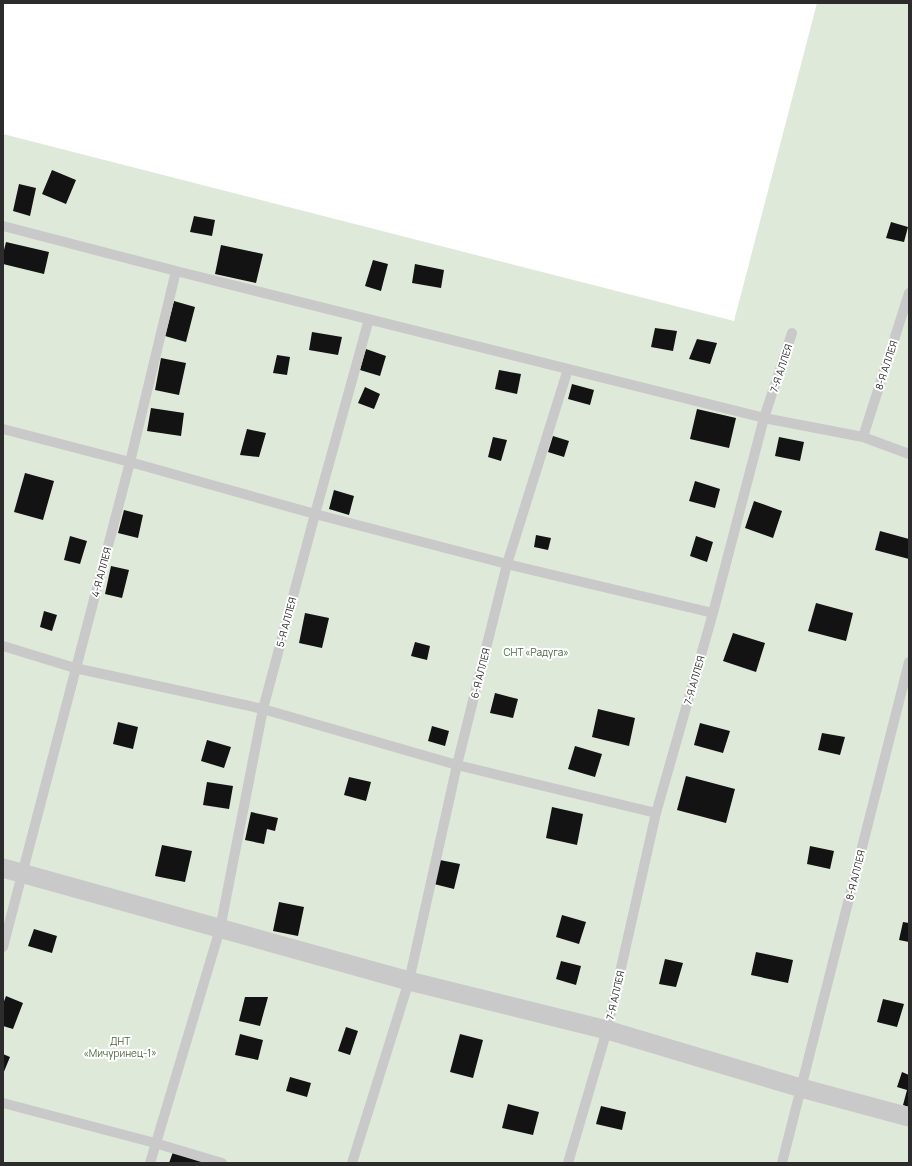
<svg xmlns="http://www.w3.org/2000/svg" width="912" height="1166" font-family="Manrope,sans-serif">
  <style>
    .green { fill: #dfe9da }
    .building { fill: #131313 }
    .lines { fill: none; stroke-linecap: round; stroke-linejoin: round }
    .service { stroke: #c9c9c9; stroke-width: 10 }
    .minor { stroke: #c9c9c9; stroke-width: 19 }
    .labels { text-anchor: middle; stroke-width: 4; stroke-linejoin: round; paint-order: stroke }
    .street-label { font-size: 10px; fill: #2c2c2c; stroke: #fff }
    .park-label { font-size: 10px; fill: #49643d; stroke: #fff }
  </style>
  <rect width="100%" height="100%" fill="#fff"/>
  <path class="green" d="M817,3H909V1163H3V134L734,321Z"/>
  <path class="building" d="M52,170L76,180L66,204L42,194Z
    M19,184L36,188L30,216L13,211Z
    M194,216L215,220L212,236L190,232Z
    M891,222L908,227L904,242L886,238Z
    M6,242L49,252L44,274L3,264V254Z
    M221,245L263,254L256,283L215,274Z
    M373,260L388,264L381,291L365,286Z
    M415,264L444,270L441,288L412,283Z
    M174,301L195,307L186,342L165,336Z
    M655,328L677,331L673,351L651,347Z
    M312,332L342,337L338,355L309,350Z
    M697,339L717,343L710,364L689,359Z
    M366,349L386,356L380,376L360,370Z
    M277,355L290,357L287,375L273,373Z
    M161,358L186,363L179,395L155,390Z
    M499,370L521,374L517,394L495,389Z
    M572,384L594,390L590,405L568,399Z
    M365,387L380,394L374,409L358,403Z
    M151,408L184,413L181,436L147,431Z
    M697,409L736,418L729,448L690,439Z
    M247,429L266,433L259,457L240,455Z
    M553,436L569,441L564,457L548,452Z
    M493,437L507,440L501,461L488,457Z
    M779,437L804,442L800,461L775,456Z
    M25,473L54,481L43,520L14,512Z
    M695,481L720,489L715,508L689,501Z
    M334,490L354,496L349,515L329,509Z
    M754,501L782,511L773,538L745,528Z
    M124,510L143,515L138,538L118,533Z
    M880,531L909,539V559L875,550Z
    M536,535L551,538L548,550L534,547Z
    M70,536L87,541L80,564L64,560Z
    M696,536L713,542L707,562L690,556Z
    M111,566L129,570L122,598L105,594Z
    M816,603L853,613L846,641L808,631Z
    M44,611L57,615L52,631L40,627Z
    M305,613L329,618L322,648L299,643Z
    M733,633L765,643L756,672L723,661Z
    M415,642L430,646L427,660L411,656Z
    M495,693L518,699L513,718L490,713Z
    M598,709L635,718L629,746L592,737Z
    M118,722L138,727L133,749L113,744Z
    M700,723L730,731L723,753L694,745Z
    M432,726L449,731L445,746L428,741Z
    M822,733L845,737L840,755L818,750Z
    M207,740L231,747L224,768L201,761Z
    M575,746L602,754L595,777L568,769Z
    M686,776L735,789L726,823L677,810Z
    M349,777L371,782L366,801L344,795Z
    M207,782L233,786L229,809L203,805Z
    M552,807L583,814L577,845L546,838Z
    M251,812L278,818L275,831L267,829L264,844L245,840Z
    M162,845L192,851L185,882L155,876Z
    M810,846L834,851L830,869L807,864Z
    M440,860L460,864L454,889L434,884Z
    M279,902L304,907L298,936L273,931Z
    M562,915L586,922L579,944L556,937Z
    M903,922L909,923V942L899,940Z
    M34,929L57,936L52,953L28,946Z
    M756,952L793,960L788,983L751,975Z
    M665,959L683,963L676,987L659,984Z
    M561,961L581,966L576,985L556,979Z
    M6,996L23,1003L13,1029L3,1026V1004Z
    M245,997H268L260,1026L239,1021Z
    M883,999L904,1004L897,1027L877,1022Z
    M346,1027L358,1031L350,1055L338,1051Z
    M240,1034L263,1040L258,1060L235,1055Z
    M460,1034L483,1040L473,1078L450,1072Z
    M3,1054L10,1057L3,1074Z
    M902,1072L909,1075V1107L903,1105L907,1090L897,1087Z
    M290,1077L311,1083L307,1097L286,1091Z
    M508,1104L539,1112L533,1135L502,1128Z
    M601,1106L626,1112L622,1130L596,1124Z
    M173,1152L206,1163H169Z"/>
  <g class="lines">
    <path class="service" d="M3,226L176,271L764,418L863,437L909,454
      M3,429L130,462L315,514L507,564L713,613
      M863,437L909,293
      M3,646L75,668L263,709L457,765L656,813
      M3,947L130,462L176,271
      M3,1103L155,1143L222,1163
      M150,1163L220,929L263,709L315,514L369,319
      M352,1163L409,981L457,765L507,564L568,369
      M568,1163L607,1030L656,813L713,613L764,418L792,333
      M782,1163L909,662"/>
    <path class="minor" d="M3,868L409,981L607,1030L801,1088L909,1117"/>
  </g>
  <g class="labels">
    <g class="street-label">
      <text transform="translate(886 365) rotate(-72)" y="4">8-Я АЛЛЕЯ</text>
      <text transform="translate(781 368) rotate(-72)" y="4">7-Я АЛЛЕЯ</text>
      <text transform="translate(101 572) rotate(-75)" y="4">4-Я АЛЛЕЯ</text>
      <text transform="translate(286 622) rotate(-75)" y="4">5-Я АЛЛЕЯ</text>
      <text transform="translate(480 673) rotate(-76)" y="4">6-Я АЛЛЕЯ</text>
      <text transform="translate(694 680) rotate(-74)" y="4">7-Я АЛЛЕЯ</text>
      <text transform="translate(855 875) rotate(-76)" y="4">8-Я АЛЛЕЯ</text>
      <text transform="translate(615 995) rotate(-77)" y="4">7-Я АЛЛЕЯ</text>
    </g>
    <g class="park-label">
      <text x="536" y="656">СНТ «Радуга»</text>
      <text x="120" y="1045">ДНТ<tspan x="120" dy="12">«Мичуринец-1»</tspan></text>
    </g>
  </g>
  <rect width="912" height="1166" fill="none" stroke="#2c2c2c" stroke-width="8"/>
</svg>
